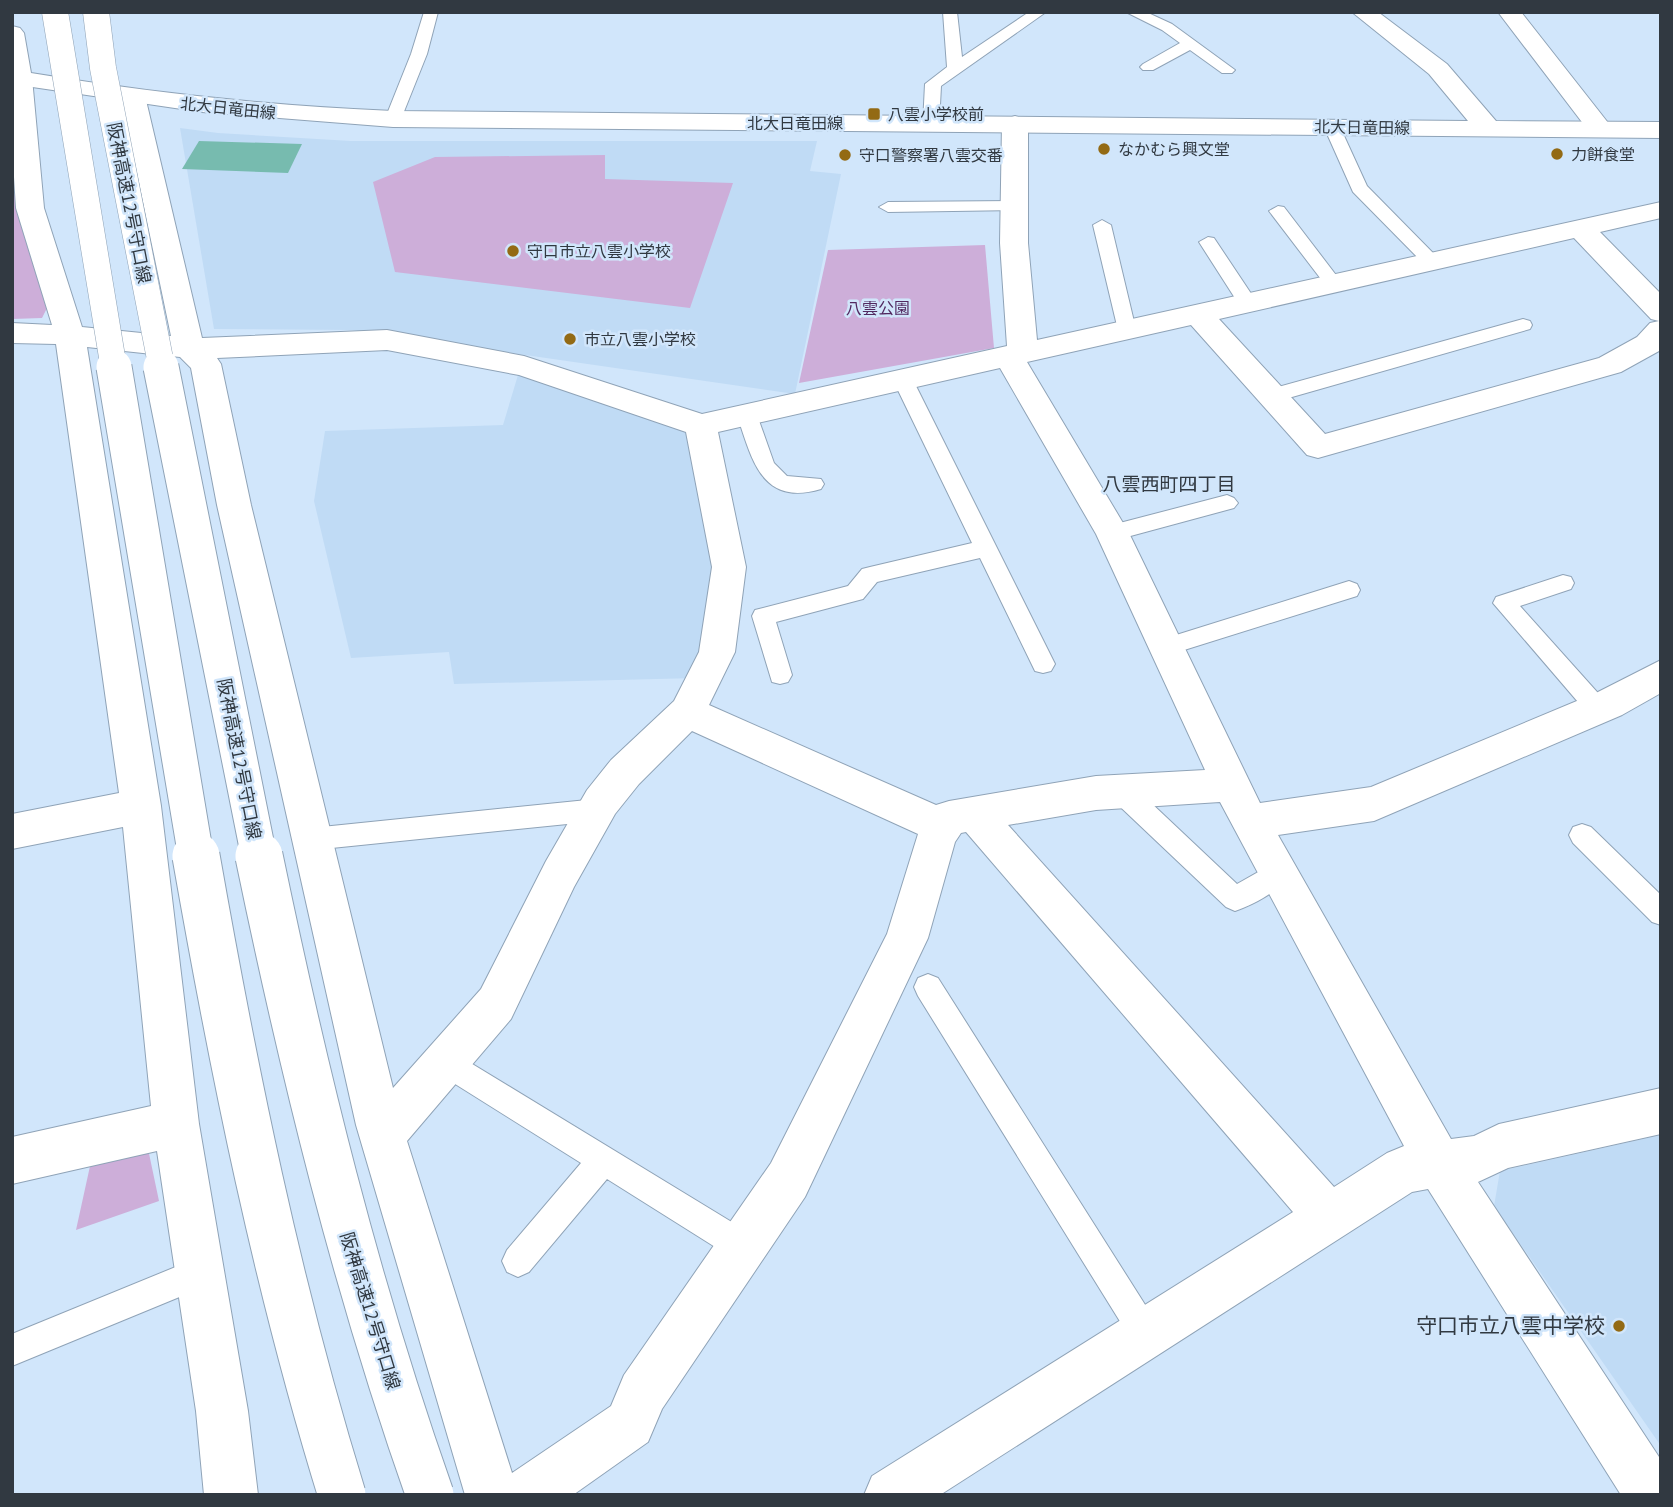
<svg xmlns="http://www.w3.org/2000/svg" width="1673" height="1507" font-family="'PT Sans','Noto Sans JP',sans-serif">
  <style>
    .built { fill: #c0dbf5 }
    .green { fill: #cdaed9 }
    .water { fill: #77bbaf }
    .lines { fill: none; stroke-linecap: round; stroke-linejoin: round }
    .lane-casing { stroke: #8fa3b7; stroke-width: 2 }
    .street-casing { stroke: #8fa3b7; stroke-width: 2 }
    .secondary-casing { stroke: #8fa3b7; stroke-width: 2 }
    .lane { fill: #fff; fill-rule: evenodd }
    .street { fill: #fff; fill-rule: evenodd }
    .secondary { fill: #fff; fill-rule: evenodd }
    .highway-bridge-far2-casing { stroke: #8fa3b7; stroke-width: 27; stroke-linecap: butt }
    .highway-bridge-far1-casing { stroke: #8fa3b7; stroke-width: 37; stroke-linecap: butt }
    .highway-bridge-casing { stroke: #8fa3b7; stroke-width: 49; stroke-linecap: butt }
    .highway-bridge-far2 { stroke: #fff; stroke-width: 26 }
    .highway-bridge-far1 { stroke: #fff; stroke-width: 35 }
    .highway-bridge { stroke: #fff; stroke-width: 47 }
    .poi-dot { fill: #936a14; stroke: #d1e6fb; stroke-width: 2.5 }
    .labels { text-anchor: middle; stroke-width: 5; stroke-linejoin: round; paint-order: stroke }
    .far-street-label { font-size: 16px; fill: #313941; stroke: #d1e6fb }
    .far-poi-label { font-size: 16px; fill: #313941; stroke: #d1e6fb; text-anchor: start }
    .far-park-label { font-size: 16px; fill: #522960; stroke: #d1e6fb }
    .street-label { font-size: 18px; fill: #313941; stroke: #d1e6fb }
    .neighbourhood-label { font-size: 19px; fill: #313941; stroke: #d1e6fb }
    .near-poi-label { font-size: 21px; fill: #313941; stroke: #d1e6fb; text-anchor: end }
  </style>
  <rect width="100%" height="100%" fill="#d1e6fb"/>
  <path class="built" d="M180,128L218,133L351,141H817L810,171L841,174L795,394L353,330L214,329Z
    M518,375L694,430L718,534L697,678L454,684L449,652L351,658L314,501L325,431L503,425Z
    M1661,1135V1446L1494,1206L1500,1171Z"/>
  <path class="green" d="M605,155V179L733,183L690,308L395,272L373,182L435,157Z
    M21,162L49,304L42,318L12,319V165Z
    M985,245L994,348L799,383L828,250Z
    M147,1144L159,1201L76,1230L92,1157Z"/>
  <path class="water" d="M199,141L302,144L288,173L182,169Z"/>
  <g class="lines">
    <g class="lane-casing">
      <path id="lane" d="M424,12H438L427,54L401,119L399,122H387L385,119L411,54Z
        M943,12H957L962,57L1029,12H1046L941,86L939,124L931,129L923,124L925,84L947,67Z
        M1126,12H1146L1172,24L1235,70L1232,73H1222L1190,50L1153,70H1143L1140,67L1143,64L1180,43L1162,30Z
        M1332,122L1340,127L1367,186L1437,257L1440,261L1437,265H1425L1353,192L1324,127Z
        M1014,201L1023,206L1020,210L888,212L879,207L888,202Z
        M1278,206L1284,207L1339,279L1342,283L1339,287H1327L1269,211Z
        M1102,220L1111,225L1136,330L1134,334H1120L1118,330L1093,225Z
        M1208,237L1214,238L1254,298L1256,302L1254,306H1240L1199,242Z
        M1523,319L1530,321L1532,325L1530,329L1271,403L1264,401L1261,396L1264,391Z
        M903,373L910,375L913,380L1055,664L1051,671L1043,673L1035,671L980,558L877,582L863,599L776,622L792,675L788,682L780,684L772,682L752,616L755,610L848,586L862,569L870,567L972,543L893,380L896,375Z
        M747,408L754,410L757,415L774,463L787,476L821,479L824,484L821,489C761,507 752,459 737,415L740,410Z
        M1227,495L1234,498L1238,503L1234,508L1112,541L1104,539L1101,533L1104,527L1112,525Z
        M1563,575L1571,577L1574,583L1571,589L1520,606L1606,702L1610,709L1606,716L1598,719L1590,716L1493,603L1496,597Z
        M1349,581L1357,584L1360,590L1357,596L1165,656L1157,653L1153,647L1157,641Z
        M1122,781L1131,784L1237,884L1276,862L1285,866L1289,874C1281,891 1252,905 1235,911L1226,907L1113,800L1109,792L1113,784Z
        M597,799L606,802L610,810L606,818L597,821L312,850L303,847L299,839L303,831L312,828Z
        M1582,824L1591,827L1661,895V925L1652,922L1573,843L1569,835L1573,827Z
        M928,974L938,978L1156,1322L1161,1333L1156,1344L1145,1349L1134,1344L918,996L914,987L918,978Z
        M446,1048L753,1235L757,1246L753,1257L742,1261L731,1257L607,1179L529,1272L518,1277L507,1272L502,1261L507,1250L581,1163L436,1072L432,1062L436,1052Z
        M200,1257L211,1262L216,1273L211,1284L12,1366V1334Z"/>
    </g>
    <g class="street-casing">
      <path id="street" d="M1498,12H1521L1609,124L1613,129L1609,134L1600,137L1591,134Z
        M20,71L29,73L32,78L44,208L82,327L171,336L121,96L124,91L133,89L142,91L145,96L202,338L387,330L524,356L702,414L1007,346L1000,243L1002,124L1006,119L1015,116L1024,119L1028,124V243L1037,340L1661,202V218L1600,232L1661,294L1659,351L1621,372L1318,458L1307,455L1191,325L1027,362L1129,533L1260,803L1371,787L1596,693L1661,660V693L1622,715L1374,821L1278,835L1451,1139L1474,1136L1499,1124L1661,1088V1134L1508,1168L1478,1182L1661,1460V1495H1621L1428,1189L1412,1192L940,1495H864L872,1476L1293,1212L966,832L961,833L955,842L928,938L805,1197L662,1409L648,1442L573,1495H465L356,1125L217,505L191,368L180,357L87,347L161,806L199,1124L248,1411L258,1495H204L196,1411L157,1151L12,1184V1137L151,1106L123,827L12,849V814L119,793L56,344L12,343V323L52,325L16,208L12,146V73ZM1574,238L1651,319L1659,321L1650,323L1637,337L1599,358L1325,434L1219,319ZM387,350L519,375L686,432L712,567L699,652L674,701L611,760L587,790L546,861L481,989L393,1088L251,505L221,364L217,358ZM1000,368L1096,534L1205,770L1096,776L949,801L936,805L709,705L735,652L746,567L718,432ZM692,731L918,834L887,934L771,1163L624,1375L611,1406L512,1473L407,1141L511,1019L574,887L615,814L639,784ZM1220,802L1404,1146L1387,1153L1334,1187L1008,825L1096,810Z"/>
    </g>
    <g class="secondary-casing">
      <path id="secondary" d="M1352,12H1378L1447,64L1496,121L1661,122V138L393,127L202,112L12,84V26L20,28L24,33L31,73C151,93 272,106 393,111L1468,121L1429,74Z"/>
    </g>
    <use href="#lane" class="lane"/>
    <use href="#street" class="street"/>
    <use href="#secondary" class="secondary"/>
    <g class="highway-bridge-far2-casing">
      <path id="highway-bridge-far2" d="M55,12L114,369
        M96,12L103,68L162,369"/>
    </g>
    <g class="highway-bridge-far1-casing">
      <path id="highway-bridge-far1" d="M114,367L196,857
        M161,367L259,857"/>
    </g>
    <g class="highway-bridge-casing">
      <path id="highway-bridge" d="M196,856C234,1072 277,1285 342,1495
        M259,856C304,1073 356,1286 430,1495"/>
    </g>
    <use href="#highway-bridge-far2" class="highway-bridge-far2"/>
    <use href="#highway-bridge-far1" class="highway-bridge-far1"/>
    <use href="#highway-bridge" class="highway-bridge"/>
  </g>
  <g class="poi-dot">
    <rect x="867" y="107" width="14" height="14" rx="3.5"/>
    <circle cx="1104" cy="149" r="7"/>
    <circle cx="1557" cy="154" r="7"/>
    <circle cx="845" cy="155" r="7"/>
    <circle cx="513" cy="251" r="7"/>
    <circle cx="570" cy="339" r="7"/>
    <circle cx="1619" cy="1326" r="7"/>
  </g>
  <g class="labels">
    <g class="far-street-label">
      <text transform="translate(228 108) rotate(6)" y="6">北大日竜田線</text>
      <text x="795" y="129">北大日竜田線</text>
      <text transform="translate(1362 127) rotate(1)" y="6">北大日竜田線</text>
    </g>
    <g class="far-poi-label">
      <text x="888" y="120">八雲小学校前</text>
      <text x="1118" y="155">なかむら興文堂</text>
      <text x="1571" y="160">力餅食堂</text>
      <text x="859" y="161">守口警察署八雲交番</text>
      <text x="527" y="257">守口市立八雲小学校</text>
      <text x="584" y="345">市立八雲小学校</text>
    </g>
    <g class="far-park-label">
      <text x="878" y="314">八雲公園</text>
    </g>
    <g class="street-label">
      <text transform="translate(129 203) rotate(79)" y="6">阪神高速12号守口線</text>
      <text transform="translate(239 759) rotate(79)" y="6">阪神高速12号守口線</text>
      <text transform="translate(370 1311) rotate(73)" y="6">阪神高速12号守口線</text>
    </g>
    <g class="neighbourhood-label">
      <text x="1169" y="491">八雲西町四丁目</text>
    </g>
    <g class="near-poi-label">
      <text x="1605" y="1333">守口市立八雲中学校</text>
    </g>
  </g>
  <rect width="1673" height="1507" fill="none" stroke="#313941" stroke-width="28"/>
</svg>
